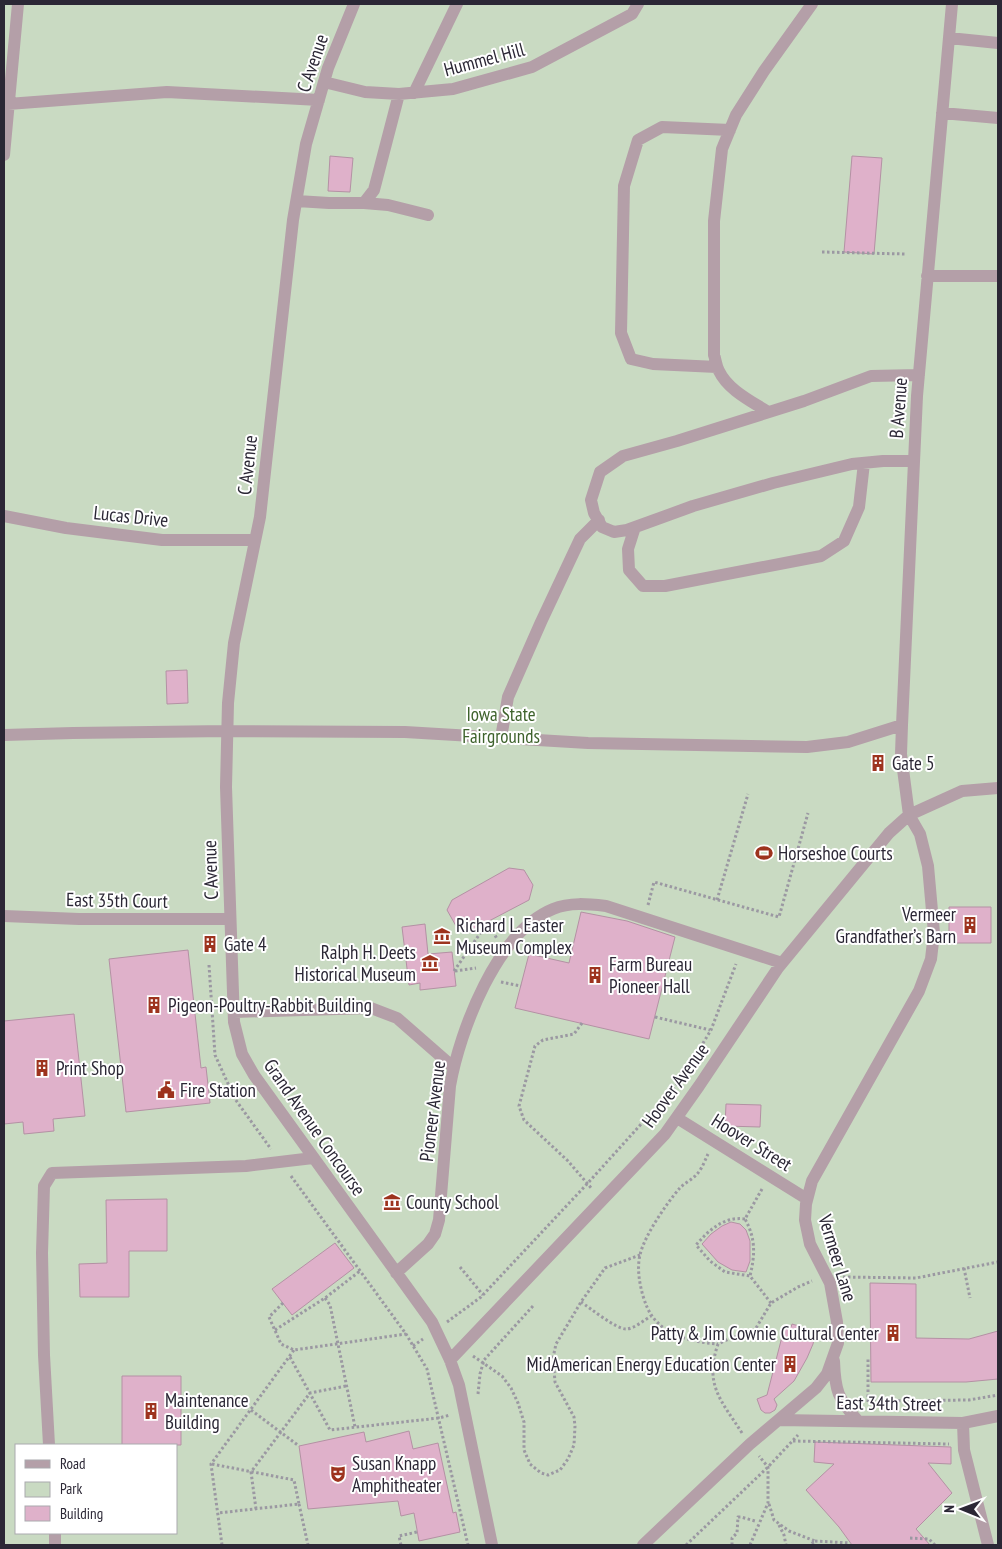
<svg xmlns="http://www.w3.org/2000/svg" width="1002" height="1549" font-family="'PT Sans Narrow',sans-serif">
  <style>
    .green { fill: #c9dac2; fill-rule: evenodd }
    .building { fill: #dfb1ca; stroke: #b491a4 }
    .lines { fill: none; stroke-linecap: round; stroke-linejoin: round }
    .path { stroke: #9b98a2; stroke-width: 3; stroke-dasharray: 2.5 2.5; stroke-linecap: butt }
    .minor { stroke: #b49fa8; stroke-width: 12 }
    .labels { text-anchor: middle; stroke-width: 4; stroke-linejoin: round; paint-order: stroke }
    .street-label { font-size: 19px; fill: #2b2735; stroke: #fff }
    .park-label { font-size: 19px; fill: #3e622c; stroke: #fff }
    .poi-label { font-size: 19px; fill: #2b2735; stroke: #fff; text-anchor: start }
  </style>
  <rect width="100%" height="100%" fill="#f6f4fb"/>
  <path class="green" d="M4,4H998V1545H4ZM16,1445H176V1533H16Z"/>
  <path class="building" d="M330,156L353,158L350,192L328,191Z
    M852,156L882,158L874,254L844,252Z
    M187,670L188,703L167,704L166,671Z
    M509,868L524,870L533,885L529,900L468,932L456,926L447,910L452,900Z
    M949,907H991V943H949Z
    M581,912L627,921L675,937L649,1039L515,1008L529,954L569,963Z
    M425,924L428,954L452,952L456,986L420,990V983L409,985L402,927Z
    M188,950L201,1068L206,1067L210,1103L126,1112L109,959Z
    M74,1014L85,1116L53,1119L54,1131L24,1134L23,1122L4,1124V1021Z
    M726,1104L761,1105L760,1127L725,1126Z
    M167,1199V1251H129V1297H80L79,1264L107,1263L106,1200Z
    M731,1222L740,1224L746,1230L750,1241V1261L746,1272L732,1270L718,1262L702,1244L711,1234L722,1226Z
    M335,1243L354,1268L292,1315L272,1289Z
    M870,1283L916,1284V1338L969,1339L998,1331V1379L966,1382H871Z
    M792,1324L816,1331L813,1344L807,1358L794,1381L774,1399L777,1405L775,1410L770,1413H765L761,1410L757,1399L767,1395L785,1325L791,1327Z
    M122,1376H181V1445H122Z
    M409,1431L413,1449L438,1443L453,1513L456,1512L460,1532L419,1541L414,1513L401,1516L398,1501L308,1509L299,1446L364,1432L366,1442Z
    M815,1442L951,1447V1464L928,1463L952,1493L916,1529L930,1545H852L839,1527L806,1490L834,1464L814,1462Z"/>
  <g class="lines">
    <path class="path" d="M822,252L905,254
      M717,900L748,794
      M648,905L654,882L779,917L808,813
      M209,965L215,1055L235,1099L271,1149
      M454,971L488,922L497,939
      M455,971L476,968
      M501,982L521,986
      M655,1017L710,1030
      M582,1023L574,1034L543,1040L535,1046L519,1106L524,1120L568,1161L592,1189
      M708,1154C705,1160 702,1169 697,1174C692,1180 684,1183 679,1189C667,1203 644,1236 640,1255C636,1271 641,1293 647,1307C659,1335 691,1342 718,1344
      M291,1176L406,1334L427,1369L468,1545
      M762,1189L745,1219C756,1239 755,1255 750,1276L771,1303
      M745,1219C724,1216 709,1230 696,1245L710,1261L725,1272L750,1276
      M460,1267L483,1295
      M964,1268L970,1298
      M843,1277L916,1278L998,1262
      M325,1298L330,1305L355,1427
      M581,1302C590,1308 616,1329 626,1329C634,1329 644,1320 651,1316
      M283,1303L269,1317L281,1344L294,1350L406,1334
      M447,1322L481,1297L587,1184L680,1081L711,1030L736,964
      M275,1330L325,1298L360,1271
      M413,1346L423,1339
      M473,1356L502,1376L511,1388L518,1403L524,1422V1450L530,1464L541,1473L548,1475L560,1470L568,1459L574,1445L575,1426L574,1417L555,1382L553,1358L556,1344L581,1302L605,1268L640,1255
      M290,1357L330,1430L439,1418L450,1415
      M478,1394L480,1374L484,1360L533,1306
      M868,1401L969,1400L998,1395
      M868,1402V1358
      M251,1410L299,1446
      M742,1433C721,1400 704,1385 718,1344L733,1337L747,1336L756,1328L771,1303L798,1287L812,1281
      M793,1441L949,1444
      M212,1464L294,1480L299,1504L218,1513
      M299,1504L308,1545
      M769,1504L774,1520L789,1531L815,1541L810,1545
      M256,1509L251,1472L310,1393L346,1386
      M779,1525L784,1535L786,1545
      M910,1538L929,1539L935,1545
      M815,1541L850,1543
      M222,1545L211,1464L294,1350
      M401,1545L399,1536L417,1532
      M686,1545L768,1467L798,1435
      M732,1545V1538L737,1533L738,1517H741L755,1521
      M750,1545L768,1503V1467L759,1456"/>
    <path class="minor" d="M354,4L328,68L306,144L293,220L260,517L234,643L228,703L226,787L234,1022L242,1054L254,1075L432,1322L450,1360L459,1385L492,1545
      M949,38L998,43
      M324,82L365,92L399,94L453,89L532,67L632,14L638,4
      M414,93L457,4
      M8,104L167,92L319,100
      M942,113L998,118
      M4,155L18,4
      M297,201L329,203H364L374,190L399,94
      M364,203L388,205L428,215
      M927,276H998
      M717,367L653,364L631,359L621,333L624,186L638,140L662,127L730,130
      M768,412C751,401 728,390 719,371C716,366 716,360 714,355V221L722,149L736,115L764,71L812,4
      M914,461H883L852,464L773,483L693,506L627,530L614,532L602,527L594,513L591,500L600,472L623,456L677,441L804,401L871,376L919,375
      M4,516L66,528L162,540H255
      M635,527L628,549L629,570L643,586H665L821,556L844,541L859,507L864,463
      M4,735L73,733L227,731L405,732L588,743L807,747L848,742L902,725
      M501,738L508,697L541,622L580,539L599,520
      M4,916L79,919H230
      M234,1012L371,1008L397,1018L453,1067
      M677,1118L807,1199
      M396,1273L428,1244L435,1234L439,1220L450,1086C460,1030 497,932 553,909C570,902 588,904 606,906L782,963
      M450,1360L665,1134L699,1086L778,968L889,833L909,815L962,791L998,788
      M834,1361C835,1391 838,1399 858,1421
      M779,1420L963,1423L998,1416
      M963,1423L964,1450L988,1545
      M49,1445L44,1355L42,1253L44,1186L52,1173L246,1166L313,1158
      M55,1533V1545
      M643,1545L750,1444L816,1388L827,1374L838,1343L837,1322L830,1283L810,1244L805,1220L806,1204L812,1181L919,991L931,959L934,933L928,866L920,834L909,815L901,754L902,725L917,396L952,4"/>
  </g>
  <defs>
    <g id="building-bare" transform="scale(1.35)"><path d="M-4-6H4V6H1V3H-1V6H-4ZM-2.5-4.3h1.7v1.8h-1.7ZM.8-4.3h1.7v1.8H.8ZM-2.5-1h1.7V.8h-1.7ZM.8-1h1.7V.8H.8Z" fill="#9d331e" stroke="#fff" stroke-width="2.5" paint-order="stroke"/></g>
    <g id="stadium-bare" transform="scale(1.35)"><path d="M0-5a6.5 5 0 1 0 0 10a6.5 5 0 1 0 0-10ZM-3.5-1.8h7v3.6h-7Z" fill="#9d331e" stroke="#fff" stroke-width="2.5" paint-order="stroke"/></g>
    <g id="museum-bare" transform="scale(1.35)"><path d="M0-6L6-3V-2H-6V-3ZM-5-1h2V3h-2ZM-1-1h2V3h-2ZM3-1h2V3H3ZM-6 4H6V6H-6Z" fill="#9d331e" stroke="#fff" stroke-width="2.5" paint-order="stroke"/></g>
    <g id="civic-bare" transform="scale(1.35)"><path d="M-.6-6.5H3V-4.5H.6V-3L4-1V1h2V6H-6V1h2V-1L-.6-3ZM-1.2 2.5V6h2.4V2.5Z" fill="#9d331e" stroke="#fff" stroke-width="2.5" paint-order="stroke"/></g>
    <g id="theatre-bare" transform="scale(1.35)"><path d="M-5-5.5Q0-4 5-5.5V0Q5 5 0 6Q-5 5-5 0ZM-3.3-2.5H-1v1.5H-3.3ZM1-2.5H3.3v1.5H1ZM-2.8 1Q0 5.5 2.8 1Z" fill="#9d331e" stroke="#fff" stroke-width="2.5" paint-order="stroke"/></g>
  </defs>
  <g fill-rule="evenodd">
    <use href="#building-bare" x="878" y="763"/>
    <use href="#stadium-bare" x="764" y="853"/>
    <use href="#building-bare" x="970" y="925"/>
    <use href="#museum-bare" x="442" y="936"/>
    <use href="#building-bare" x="210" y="944"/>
    <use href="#museum-bare" x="430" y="963"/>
    <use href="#building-bare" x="595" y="975"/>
    <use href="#building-bare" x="154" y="1005"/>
    <use href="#building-bare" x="42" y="1068"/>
    <use href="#civic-bare" x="166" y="1090"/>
    <use href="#museum-bare" x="392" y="1202"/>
    <use href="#building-bare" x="893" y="1333"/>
    <use href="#building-bare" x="790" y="1364"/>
    <use href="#building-bare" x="151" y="1411"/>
    <use href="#theatre-bare" x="338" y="1474"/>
  </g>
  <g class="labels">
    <g class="street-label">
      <text transform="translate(484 59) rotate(-15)" y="7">Hummel Hill</text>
      <text transform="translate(312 63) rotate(-71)" y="7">C Avenue</text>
      <text transform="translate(898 408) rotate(-86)" y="7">B Avenue</text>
      <text transform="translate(247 465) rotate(-84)" y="7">C Avenue</text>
      <text transform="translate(131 516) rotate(6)" y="7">Lucas Drive</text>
      <text transform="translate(210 870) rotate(-92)" y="7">C Avenue</text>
      <text transform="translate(117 900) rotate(1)" y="7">East 35th Court</text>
      <text transform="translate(675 1085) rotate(-54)" y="7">Hoover Avenue</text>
      <text transform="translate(432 1111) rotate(-83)" y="7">Pioneer Avenue</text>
      <text transform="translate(315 1127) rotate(55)" y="7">Grand Avenue Concourse</text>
      <text transform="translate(752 1142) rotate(32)" y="7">Hoover Street</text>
      <text transform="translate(838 1258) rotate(73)" y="7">Vermeer Lane</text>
      <text transform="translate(889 1403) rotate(1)" y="7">East 34th Street</text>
    </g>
    <g class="park-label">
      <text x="501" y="721">Iowa State<tspan x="501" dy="22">Fairgrounds</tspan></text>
    </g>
    <g class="poi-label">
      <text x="892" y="770">Gate 5</text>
      <text x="778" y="860">Horseshoe Courts</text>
      <text x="956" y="921" text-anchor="end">Vermeer<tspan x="956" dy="22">Grandfather’s Barn</tspan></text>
      <text x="456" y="932">Richard L. Easter<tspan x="456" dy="22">Museum Complex</tspan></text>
      <text x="224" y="951">Gate 4</text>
      <text x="416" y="959" text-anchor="end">Ralph H. Deets<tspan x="416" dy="22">Historical Museum</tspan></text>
      <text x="609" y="971">Farm Bureau<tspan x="609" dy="22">Pioneer Hall</tspan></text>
      <text x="168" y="1012">Pigeon-Poultry-Rabbit Building</text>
      <text x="56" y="1075">Print Shop</text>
      <text x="180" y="1097">Fire Station</text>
      <text x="406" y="1209">County School</text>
      <text x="879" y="1340" text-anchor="end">Patty &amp; Jim Cownie Cultural Center</text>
      <text x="776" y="1371" text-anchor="end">MidAmerican Energy Education Center</text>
      <text x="165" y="1407">Maintenance<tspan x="165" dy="22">Building</tspan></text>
      <text x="352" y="1470">Susan Knapp<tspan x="352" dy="22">Amphitheater</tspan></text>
    </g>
  </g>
  <rect width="1002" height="1549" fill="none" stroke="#2b2735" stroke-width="10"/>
  <rect x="15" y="1444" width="162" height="90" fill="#ffffff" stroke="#aaa9ae"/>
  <rect x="25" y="1460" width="25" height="8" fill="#b49fa8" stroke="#aaa9ae"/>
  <text x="60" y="1469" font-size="15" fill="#2b2735">Road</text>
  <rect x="25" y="1482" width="25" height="15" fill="#c9dac2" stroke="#aaa9ae"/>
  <text x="60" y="1494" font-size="15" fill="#2b2735">Park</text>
  <rect x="25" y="1506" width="25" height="15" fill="#dfb1ca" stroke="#aaa9ae"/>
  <text x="60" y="1519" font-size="15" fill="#2b2735">Building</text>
  <g transform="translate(962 1509) rotate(271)" stroke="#ffffff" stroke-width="4" paint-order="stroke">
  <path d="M0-4L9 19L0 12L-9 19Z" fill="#2b2735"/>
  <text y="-8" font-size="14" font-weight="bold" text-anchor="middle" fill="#2b2735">N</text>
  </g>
</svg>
